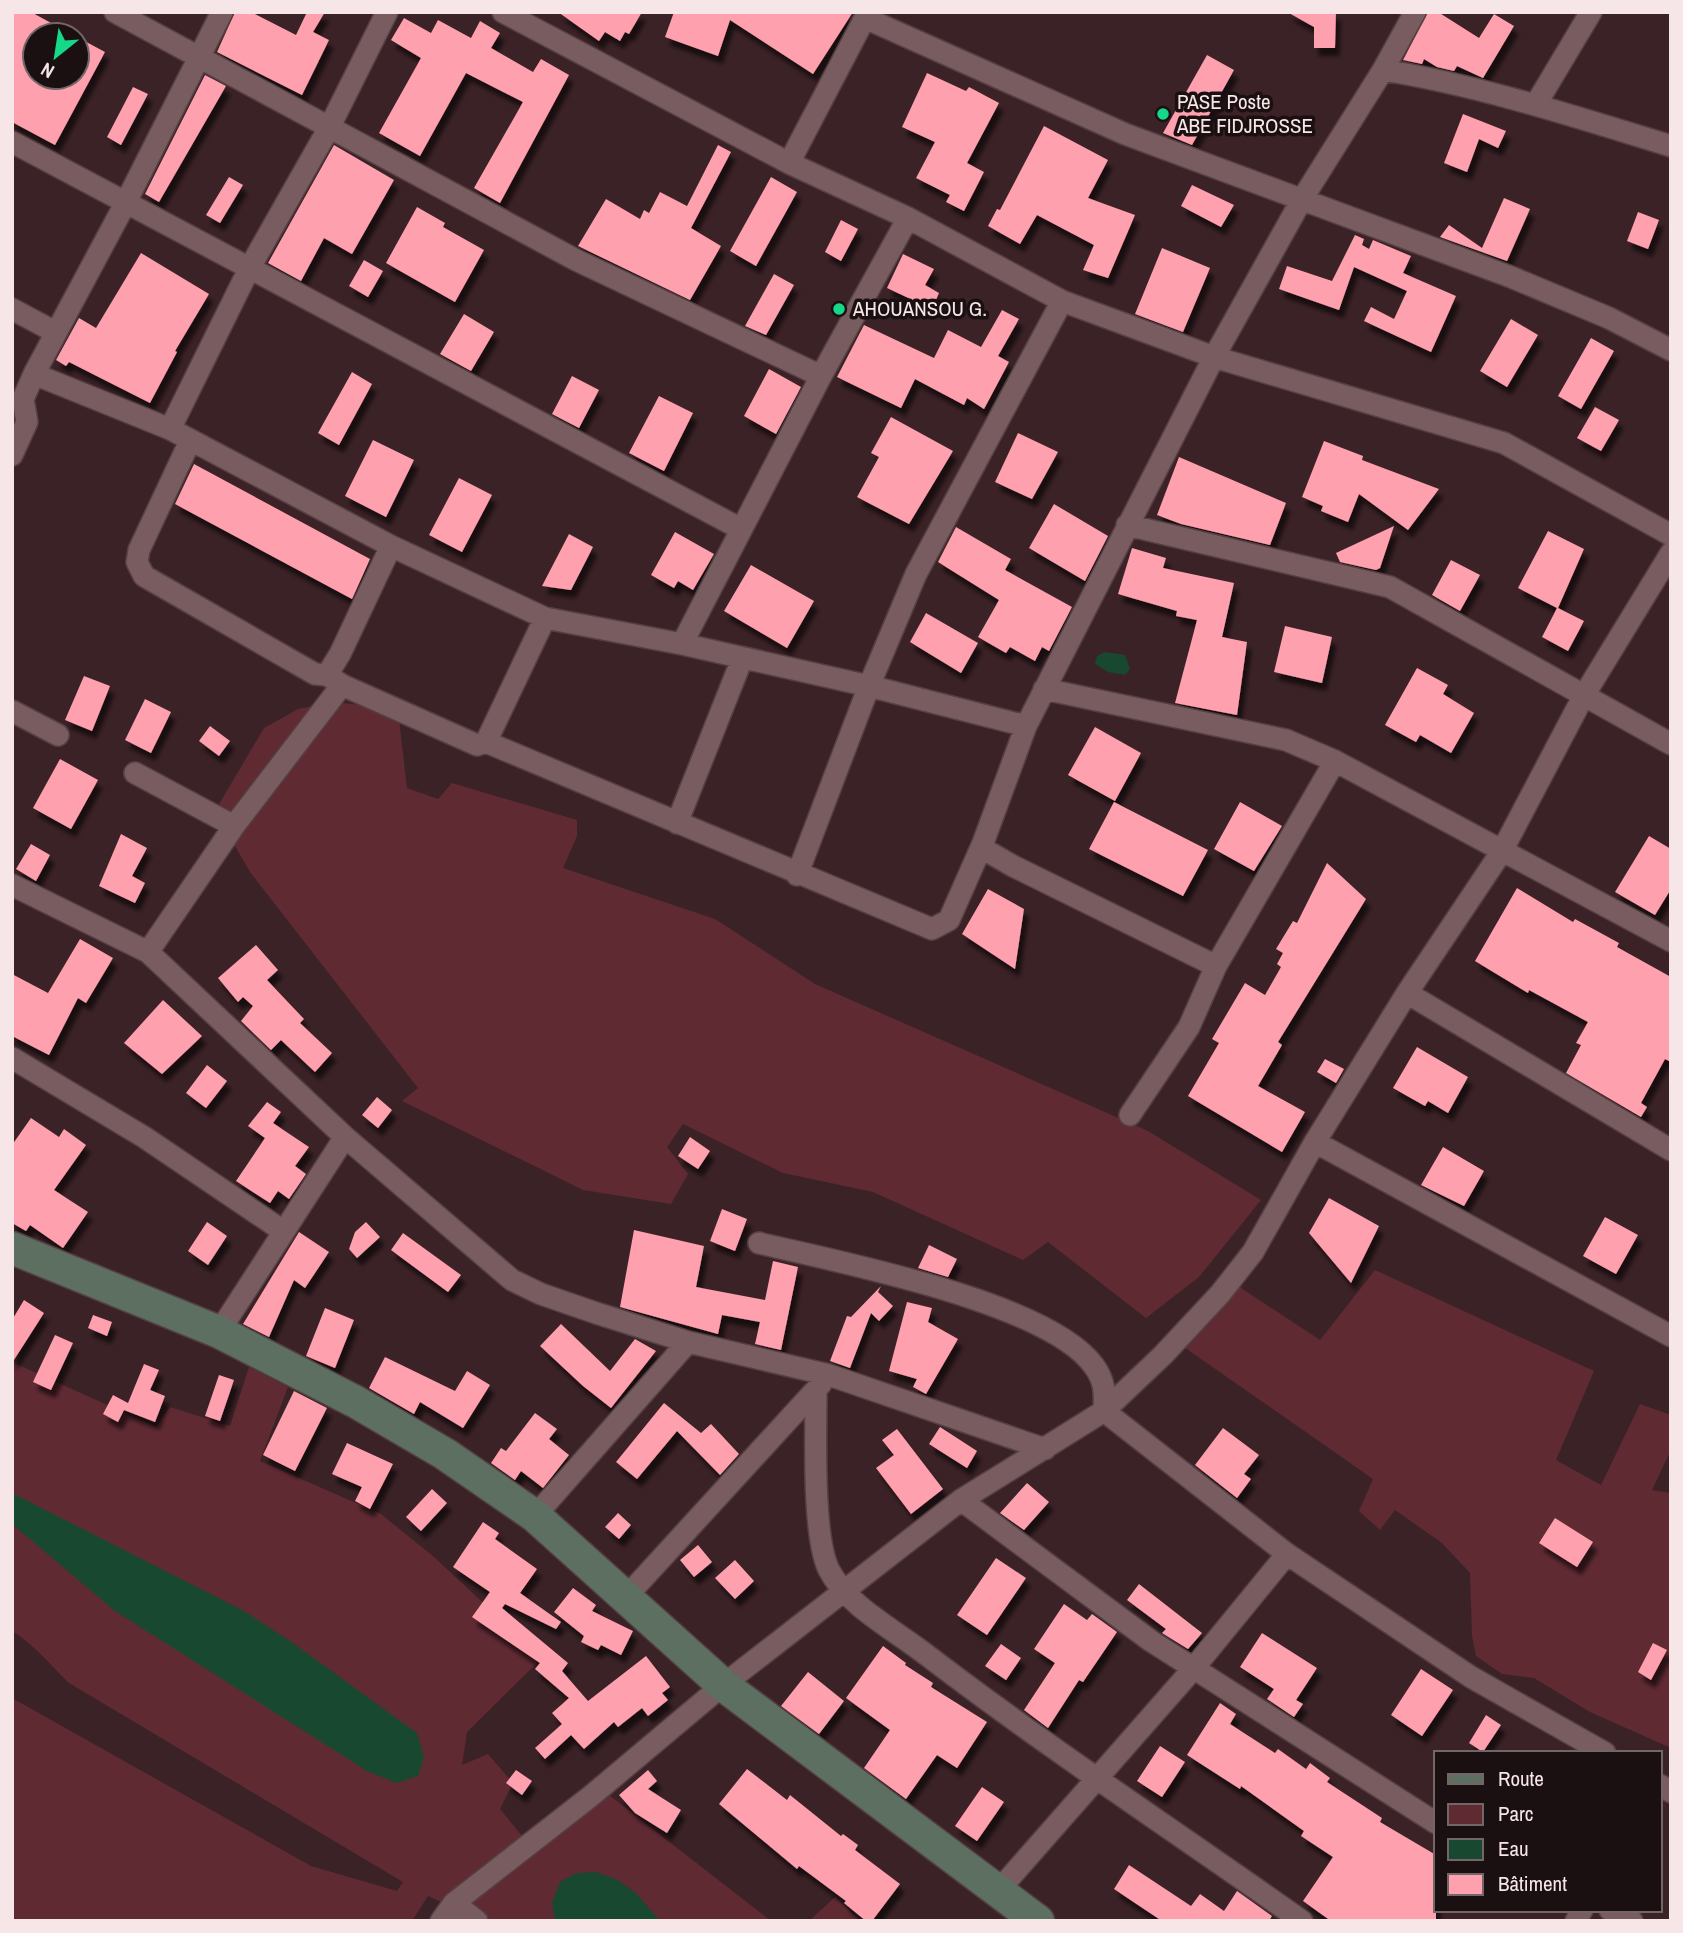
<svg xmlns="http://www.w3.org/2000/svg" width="1683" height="1933" font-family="'Archivo Narrow',sans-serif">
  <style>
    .green { fill: #602a33 }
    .water { fill: #184930 }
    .building { fill: #fea0ad; filter: url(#shadow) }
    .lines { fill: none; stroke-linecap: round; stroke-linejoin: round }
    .street-casing { stroke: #544043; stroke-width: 24 }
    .secondary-casing { stroke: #544043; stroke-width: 35 }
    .street { stroke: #795c60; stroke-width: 21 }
    .secondary { stroke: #5c6f61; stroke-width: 32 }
    .poi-dot { fill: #15d989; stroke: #1b1011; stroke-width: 2.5 }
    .labels { text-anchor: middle; stroke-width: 7; stroke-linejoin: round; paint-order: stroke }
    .poi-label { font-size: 21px; fill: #f7e6e8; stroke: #1b1011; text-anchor: start }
  </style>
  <defs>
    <filter id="shadow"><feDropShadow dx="4.5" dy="8" stdDeviation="2" flood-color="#0009"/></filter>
  </defs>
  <rect width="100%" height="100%" fill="#3b2226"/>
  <path class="green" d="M328,703C355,703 376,705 399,720L407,788L438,799L452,783L577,820V836L563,868L715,919L815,984L1148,1131L1261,1200L1199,1277L1146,1318L1048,1242L1023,1260L873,1192L783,1173L683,1124L667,1147L688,1174L671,1204L583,1190L402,1101L418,1088L250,872L215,811L264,728L298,709Z
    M1375,1270L1594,1371L1556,1460L1601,1485L1640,1404L1671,1415V1450L1652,1490L1671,1493V1748L1590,1712L1534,1678L1502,1674L1476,1656L1472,1636L1470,1573L1442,1543L1395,1510L1380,1530L1359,1511L1373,1479L1181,1345L1235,1284L1320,1340Z
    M12,1362L156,1427L170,1407L230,1426L249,1367L288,1387L260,1461L381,1514L434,1557L542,1658L467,1732L462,1765L488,1754L513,1783L500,1809L531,1847L600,1788L771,1921H483L428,1896L412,1921H12V1698L311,1866L397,1891L403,1882L69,1683C51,1666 34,1644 12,1631Z
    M835,1897L860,1921H809Z"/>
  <path class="water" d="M1105,652L1125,655L1130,669L1125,675L1108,672L1095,664L1097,656Z
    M12,1493L244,1611L293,1643L417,1733L424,1757L418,1776L397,1783L367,1771L115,1611L12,1524Z
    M596,1872L618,1880L637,1894L660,1921H555L552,1903L560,1882L576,1873Z"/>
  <path class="building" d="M12,12H31L73,35H35V77H77V37L105,52L55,145L12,122Z
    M235,12H251L296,35L307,12H325L313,32L329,40L302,95L217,52Z
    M558,12H642L629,34L625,32L620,41L605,32L599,41Z
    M674,12H853L813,74L730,20L718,56L665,37Z
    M1287,12H1336L1335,48H1314V27Z
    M1428,12H1438L1479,38L1494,14L1514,26L1483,78L1457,66L1454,71L1437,67L1424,59L1422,64L1403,60Z
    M404,18L431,33L438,20L471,38L480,21L500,33L491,48L533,72L541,59L569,75L500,203L474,188L523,102L466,73L420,156L379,133L421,58L391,40Z
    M1207,55L1234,70L1192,145L1163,133Z
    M927,73L966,91L969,87L999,103L967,163L984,172L964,211L946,202L950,195L916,178L935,142L902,127Z
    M205,75L226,86L159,202L145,194Z
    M133,87L148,94L121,145L107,137Z
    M1463,114L1506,131L1498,148L1479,139L1467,172L1444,163Z
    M1044,126L1108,160L1088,198L1135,215L1108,278L1083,270L1094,245L1037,215L1020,244L988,226L997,209L1000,210Z
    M334,145L394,180L352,254L324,238L301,281L268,263Z
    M718,145L731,152L691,228L721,246L690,300L578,246L606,199L640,219L644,210L649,213L660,192L687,206Z
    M229,177L243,185L220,223L206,215Z
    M771,177L797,192L756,266L730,251Z
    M1192,185L1234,205L1221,227L1181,206Z
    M1504,198L1530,209L1507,261L1440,237L1449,225L1482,248Z
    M417,207L445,223L443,227L484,250L455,302L386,263Z
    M1638,212L1659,220L1648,249L1627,241Z
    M841,220L858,229L841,261L825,252Z
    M1355,235L1364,239L1362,245L1369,249L1373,240L1411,256L1403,273L1456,296L1431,352L1364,321L1371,307L1394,319L1407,291L1354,267L1339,310L1279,289L1287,266L1332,281Z
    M1162,248L1210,268L1183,332L1135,314Z
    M141,253L209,294L175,351L177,352L150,403L69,362L66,366L56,360L79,318L96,328Z
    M903,254L934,269L925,285L939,293L932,309L887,288Z
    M364,260L383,271L368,297L349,286Z
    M774,274L794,285L766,335L745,326Z
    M1002,310L1019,319L998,356L1009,362L984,409L967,398L964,405L915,379L901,408L837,377L864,325L934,358L948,330L981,347Z
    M464,314L494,332L471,371L440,354Z
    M1511,319L1538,335L1507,387L1480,371Z
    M1591,338L1614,351L1581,409L1558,396Z
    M769,369L801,387L776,434L744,416Z
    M352,372L372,384L339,445L318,433Z
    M572,376L599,390L579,428L552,414Z
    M659,396L693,413L664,471L629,453Z
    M1595,407L1619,420L1601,451L1577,438Z
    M891,417L953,451L909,524L857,497L879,457L871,453Z
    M1018,433L1058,452L1032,499L995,482Z
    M373,440L414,460L386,517L345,496Z
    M1324,441L1363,456L1362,460L1439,489L1408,530L1359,494L1348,522L1321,511L1323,506L1302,497Z
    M1179,457L1286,503L1270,545L1181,524L1157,515Z
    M194,464L370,559L352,599L175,504Z
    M459,478L492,495L462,552L429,535Z
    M1054,504L1108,536L1085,581L1029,548Z
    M1394,526L1380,568L1376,570L1340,562L1336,553Z
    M956,527L1011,559L1005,570L1072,607L1049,651L1042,647L1035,661L1010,647L1006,653L978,637L999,600L938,562Z
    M1548,531L1584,549L1558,608L1584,621L1568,651L1542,637L1557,608L1518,588Z
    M675,532L714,554L693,590L678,581L674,588L651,575Z
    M569,534L593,547L571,590L542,586Z
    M1132,548L1166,558L1163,568L1234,583L1222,637L1247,642L1237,715L1175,703L1197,620L1176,616L1177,611L1118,594Z
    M1451,560L1480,575L1460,611L1432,595Z
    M751,565L814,601L787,648L724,611Z
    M926,613L978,643L961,673L910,642Z
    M1285,626L1332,637L1322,683L1274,672Z
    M1417,668L1448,685L1443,694L1474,713L1451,753L1420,735L1416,742L1385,725Z
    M84,676L110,686L92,731L65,720Z
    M145,699L171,712L151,753L125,740Z
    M210,726L230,741L219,756L199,741Z
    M1095,727L1141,753L1115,801L1068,775Z
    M60,759L98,780L71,829L33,808Z
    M1114,802L1208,850L1183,896L1089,849Z
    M1240,802L1282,826L1254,871L1214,849Z
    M121,834L147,848L132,876L145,883L135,903L99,886Z
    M1649,836L1671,849V889L1655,915L1615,892Z
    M31,844L50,855L36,881L16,869Z
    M1327,863L1366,899L1278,1042L1282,1045L1258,1086L1305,1112L1282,1152L1188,1096L1219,1043L1212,1039L1245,983L1265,995L1281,967L1277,964L1283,953L1276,949L1293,921L1297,923Z
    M1517,888L1573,922L1575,919L1619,943L1617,947L1671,977V1062L1665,1059L1641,1103L1647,1107L1641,1117L1566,1073L1581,1045L1576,1043L1588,1022L1529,990L1528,993L1475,961Z
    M988,889L1024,909L1015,969L962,934Z
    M80,939L113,958L86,1003L78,998L49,1055L12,1036V974L48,993Z
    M256,945L278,970L267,980L304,1019L300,1023L332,1053L315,1072L281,1040L271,1050L241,1021L253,1006L243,997L238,1002L218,978Z
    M163,1000L202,1036L162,1074L124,1043Z
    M1417,1047L1468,1077L1448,1113L1428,1101L1425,1106L1393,1088Z
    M1325,1059L1344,1069L1336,1083L1317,1072Z
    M207,1065L227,1081L206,1108L186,1093Z
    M377,1097L392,1110L378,1128L362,1115Z
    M267,1102L281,1112L273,1123L309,1147L295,1166L306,1174L289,1199L278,1191L270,1203L236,1181L265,1138L248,1126Z
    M31,1118L59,1137L64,1129L86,1145L54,1190L88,1212L63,1248L30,1225L26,1231L12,1223V1145Z
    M690,1137L710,1151L698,1169L678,1156Z
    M1443,1147L1484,1171L1464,1206L1421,1185Z
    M1329,1198L1379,1226L1351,1283L1309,1233Z
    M722,1209L747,1219L735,1251L710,1241Z
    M1605,1217L1638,1235L1616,1274L1583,1256Z
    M207,1222L227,1236L208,1265L188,1251Z
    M366,1222L380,1237L357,1258L349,1249L355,1232Z
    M634,1230L704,1246L696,1287L765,1300L773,1261L798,1267L781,1350L755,1344L760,1322L722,1315L718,1334L620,1307Z
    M299,1232L329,1252L305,1288L294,1280L269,1337L243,1324Z
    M403,1233L461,1275L448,1292L391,1250Z
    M929,1245L957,1259L948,1277L918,1268Z
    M881,1286L878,1292L893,1306L879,1321L871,1313L850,1368L830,1361L847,1316L851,1317Z
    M24,1300L44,1313L12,1363V1320Z
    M907,1302L932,1308L928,1322L958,1339L926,1394L913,1387L917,1379L889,1371Z
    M325,1308L354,1320L335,1368L306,1356Z
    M93,1315L112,1322L107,1336L88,1328Z
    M561,1324L610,1371L635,1339L656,1351L611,1408L583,1386L540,1346Z
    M55,1335L73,1343L51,1390L33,1382Z
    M385,1357L455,1391L467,1371L490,1385L463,1428L420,1402L414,1414L369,1388Z
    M144,1364L159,1370L150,1390L165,1396L155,1422L124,1410L126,1406L118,1422L103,1414L113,1395L128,1403Z
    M219,1375L234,1380L220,1421L205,1416Z
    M294,1391L327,1408L295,1471L263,1455Z
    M664,1403L701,1433L711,1424L739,1454L720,1475L677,1431L637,1479L616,1462Z
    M535,1413L557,1429L549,1439L569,1455L543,1488L521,1471L515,1480L491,1463L501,1448L506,1451Z
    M940,1427L977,1451L967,1468L929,1444Z
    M1223,1428L1259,1455L1244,1474L1251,1479L1237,1498L1195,1465Z
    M897,1429L943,1489L911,1514L876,1468L894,1455L882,1440Z
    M347,1443L393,1464L370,1509L355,1501L362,1487L332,1474Z
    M1027,1483L1049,1502L1024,1530L1000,1513Z
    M432,1489L447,1503L421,1531L406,1517Z
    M618,1513L631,1525L619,1539L605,1527Z
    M1555,1518L1593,1542L1577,1567L1539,1543Z
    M483,1522L499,1533L495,1539L537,1569L520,1593L561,1622L556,1629L505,1604L502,1608L568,1663L562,1671L588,1701L646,1656L670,1687L662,1693L668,1700L648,1716L642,1708L618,1727L614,1722L584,1749L571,1735L545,1759L535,1748L562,1724L552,1713L569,1698L535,1669L540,1663L472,1617L490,1592L453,1567Z
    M698,1545L712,1562L694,1577L680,1560Z
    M996,1558L1026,1578L987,1635L957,1615Z
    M735,1560L754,1581L735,1599L715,1578Z
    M1139,1584L1202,1633L1188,1649L1162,1633L1166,1629L1127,1600Z
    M573,1588L596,1605L592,1611L633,1631L621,1655L601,1645L598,1650L581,1642L584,1636L554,1612Z
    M1064,1604L1087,1620L1092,1614L1117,1632L1083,1682L1079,1680L1048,1728L1024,1710L1055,1663L1034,1649Z
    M1262,1633L1317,1668L1296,1700L1303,1704L1294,1717L1267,1699L1274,1689L1240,1667Z
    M1653,1643L1667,1650L1651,1680L1638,1672Z
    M1001,1644L1021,1658L1006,1680L985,1666Z
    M883,1646L906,1663L905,1665L933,1683L931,1687L987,1722L957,1768L937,1755L906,1799L864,1768L890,1730L846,1698Z
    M1421,1669L1453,1690L1422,1736L1391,1715Z
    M808,1672L844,1701L819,1734L781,1706Z
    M1220,1703L1236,1714L1230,1724L1275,1753L1278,1749L1306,1769L1310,1763L1330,1778L1327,1782L1382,1818L1380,1822L1436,1855V1921H1331L1303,1901L1333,1857L1301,1836L1304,1831L1241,1786L1240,1789L1187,1755Z
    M1486,1715L1501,1725L1483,1752L1469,1743Z
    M1160,1746L1185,1762L1162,1797L1137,1781Z
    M747,1769L787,1800L790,1795L841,1836L843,1834L858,1845L855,1850L900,1884L872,1921H866L844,1903L846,1901L799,1866L797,1869L719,1804Z
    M516,1770L532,1781L522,1795L506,1783Z
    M648,1770L657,1781L648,1789L681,1810L667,1833L635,1813L619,1795Z
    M982,1787L1004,1802L977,1841L955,1826Z
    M1129,1865L1191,1906L1200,1894L1224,1911L1237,1891L1272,1916L1269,1921H1162L1114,1889Z"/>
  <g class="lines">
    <g class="street-casing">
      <path id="street" d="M115,12L576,260L821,376
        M503,12L789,163L908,218L1062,301L1214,357L1504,443L1671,535
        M865,18L1125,134L1511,277L1609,318L1671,350
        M1383,70C1482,86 1576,117 1671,146
        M1536,104L1591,12
        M12,142L741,529
        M789,163L868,12
        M12,309L55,332
        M34,374L170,429L391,546L545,618L682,644L869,686L1026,726
        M170,429L249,269L330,126L387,12
        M190,441L139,550L137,562L144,576L315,674L327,675L340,654L391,546
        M12,455L27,422L23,399L34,374L125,204L222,12
        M1127,525L1390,587L1671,744
        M682,644L821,376L908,218
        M327,675L342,685L477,745L486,742L545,618
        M1044,689L1286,740L1335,761L1671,941
        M12,711L58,735
        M486,742L932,929L949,920L983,843
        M135,773L234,826L148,952
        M677,823L742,659
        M234,826L342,685
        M797,875L869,686L916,574L1062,301
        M12,885L148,952L345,1137L512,1280L541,1294L596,1313L688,1342L829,1375L1045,1449
        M1216,966L1013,866L987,851L983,843L1026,726L1214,357L1301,201L1383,70L1415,12
        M1407,993L1671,1150
        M12,1058L144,1137L283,1231
        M1130,1115L1189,1027L1216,966L1335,761
        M1315,1142L1671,1336
        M759,1243C838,1262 1048,1302 1094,1366C1105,1381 1105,1393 1104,1411L1287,1554L1471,1677L1605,1753
        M219,1332L345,1137
        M816,1390C816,1431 812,1536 829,1570C848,1606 893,1629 924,1653C1047,1747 1176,1832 1302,1921
        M961,1500L1151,1641L1436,1823
        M535,1516L688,1342
        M626,1597L821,1384
        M1660,1785L1671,1792
        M999,1890L1193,1669L1287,1554
        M454,1903L477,1921
        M1610,1910L1632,1921
        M441,1921L454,1903L591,1796L723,1685L961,1500L1104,1411L1163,1355L1220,1294L1253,1252L1315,1142L1407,993L1502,851L1583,697L1671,553
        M1576,1921L1582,1910"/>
    </g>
    <g class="secondary-casing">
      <path id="secondary" d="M12,1248L219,1332L356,1402L445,1454L535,1516L723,1685L1038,1921"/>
    </g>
    <use href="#street" class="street"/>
    <use href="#secondary" class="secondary"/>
  </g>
  <g class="poi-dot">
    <circle cx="1163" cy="114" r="7"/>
    <circle cx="839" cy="309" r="7"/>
  </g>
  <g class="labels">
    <g class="poi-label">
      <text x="1177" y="109">PASE Poste<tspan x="1177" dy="24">ABE FIDJROSSE</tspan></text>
      <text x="853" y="316">AHOUANSOU G.</text>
    </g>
  </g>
  <rect width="1683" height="1933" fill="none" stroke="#f7e6e8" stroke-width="28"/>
  <rect x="1434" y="1751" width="228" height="161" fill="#1b1011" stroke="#736667" stroke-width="2"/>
  <rect x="1448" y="1774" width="35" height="10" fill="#5c6f61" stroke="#736667" stroke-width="2"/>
  <text x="1498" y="1786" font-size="21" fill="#f7e6e8">Route</text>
  <rect x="1448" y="1804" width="35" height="21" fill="#602a33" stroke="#736667" stroke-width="2"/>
  <text x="1498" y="1821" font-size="21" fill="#f7e6e8">Parc</text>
  <rect x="1448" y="1839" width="35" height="21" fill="#184930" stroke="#736667" stroke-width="2"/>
  <text x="1498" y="1856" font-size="21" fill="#f7e6e8">Eau</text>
  <rect x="1448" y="1874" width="35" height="21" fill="#fea0ad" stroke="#736667" stroke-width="2"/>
  <text x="1498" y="1891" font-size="21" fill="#f7e6e8">Bâtiment</text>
  <g transform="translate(56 56) rotate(210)"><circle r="33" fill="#1b1011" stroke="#736667" stroke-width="2"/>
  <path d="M0-5L12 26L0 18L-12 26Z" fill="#15d989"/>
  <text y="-10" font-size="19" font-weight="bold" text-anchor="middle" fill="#f7e6e8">N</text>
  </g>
</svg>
